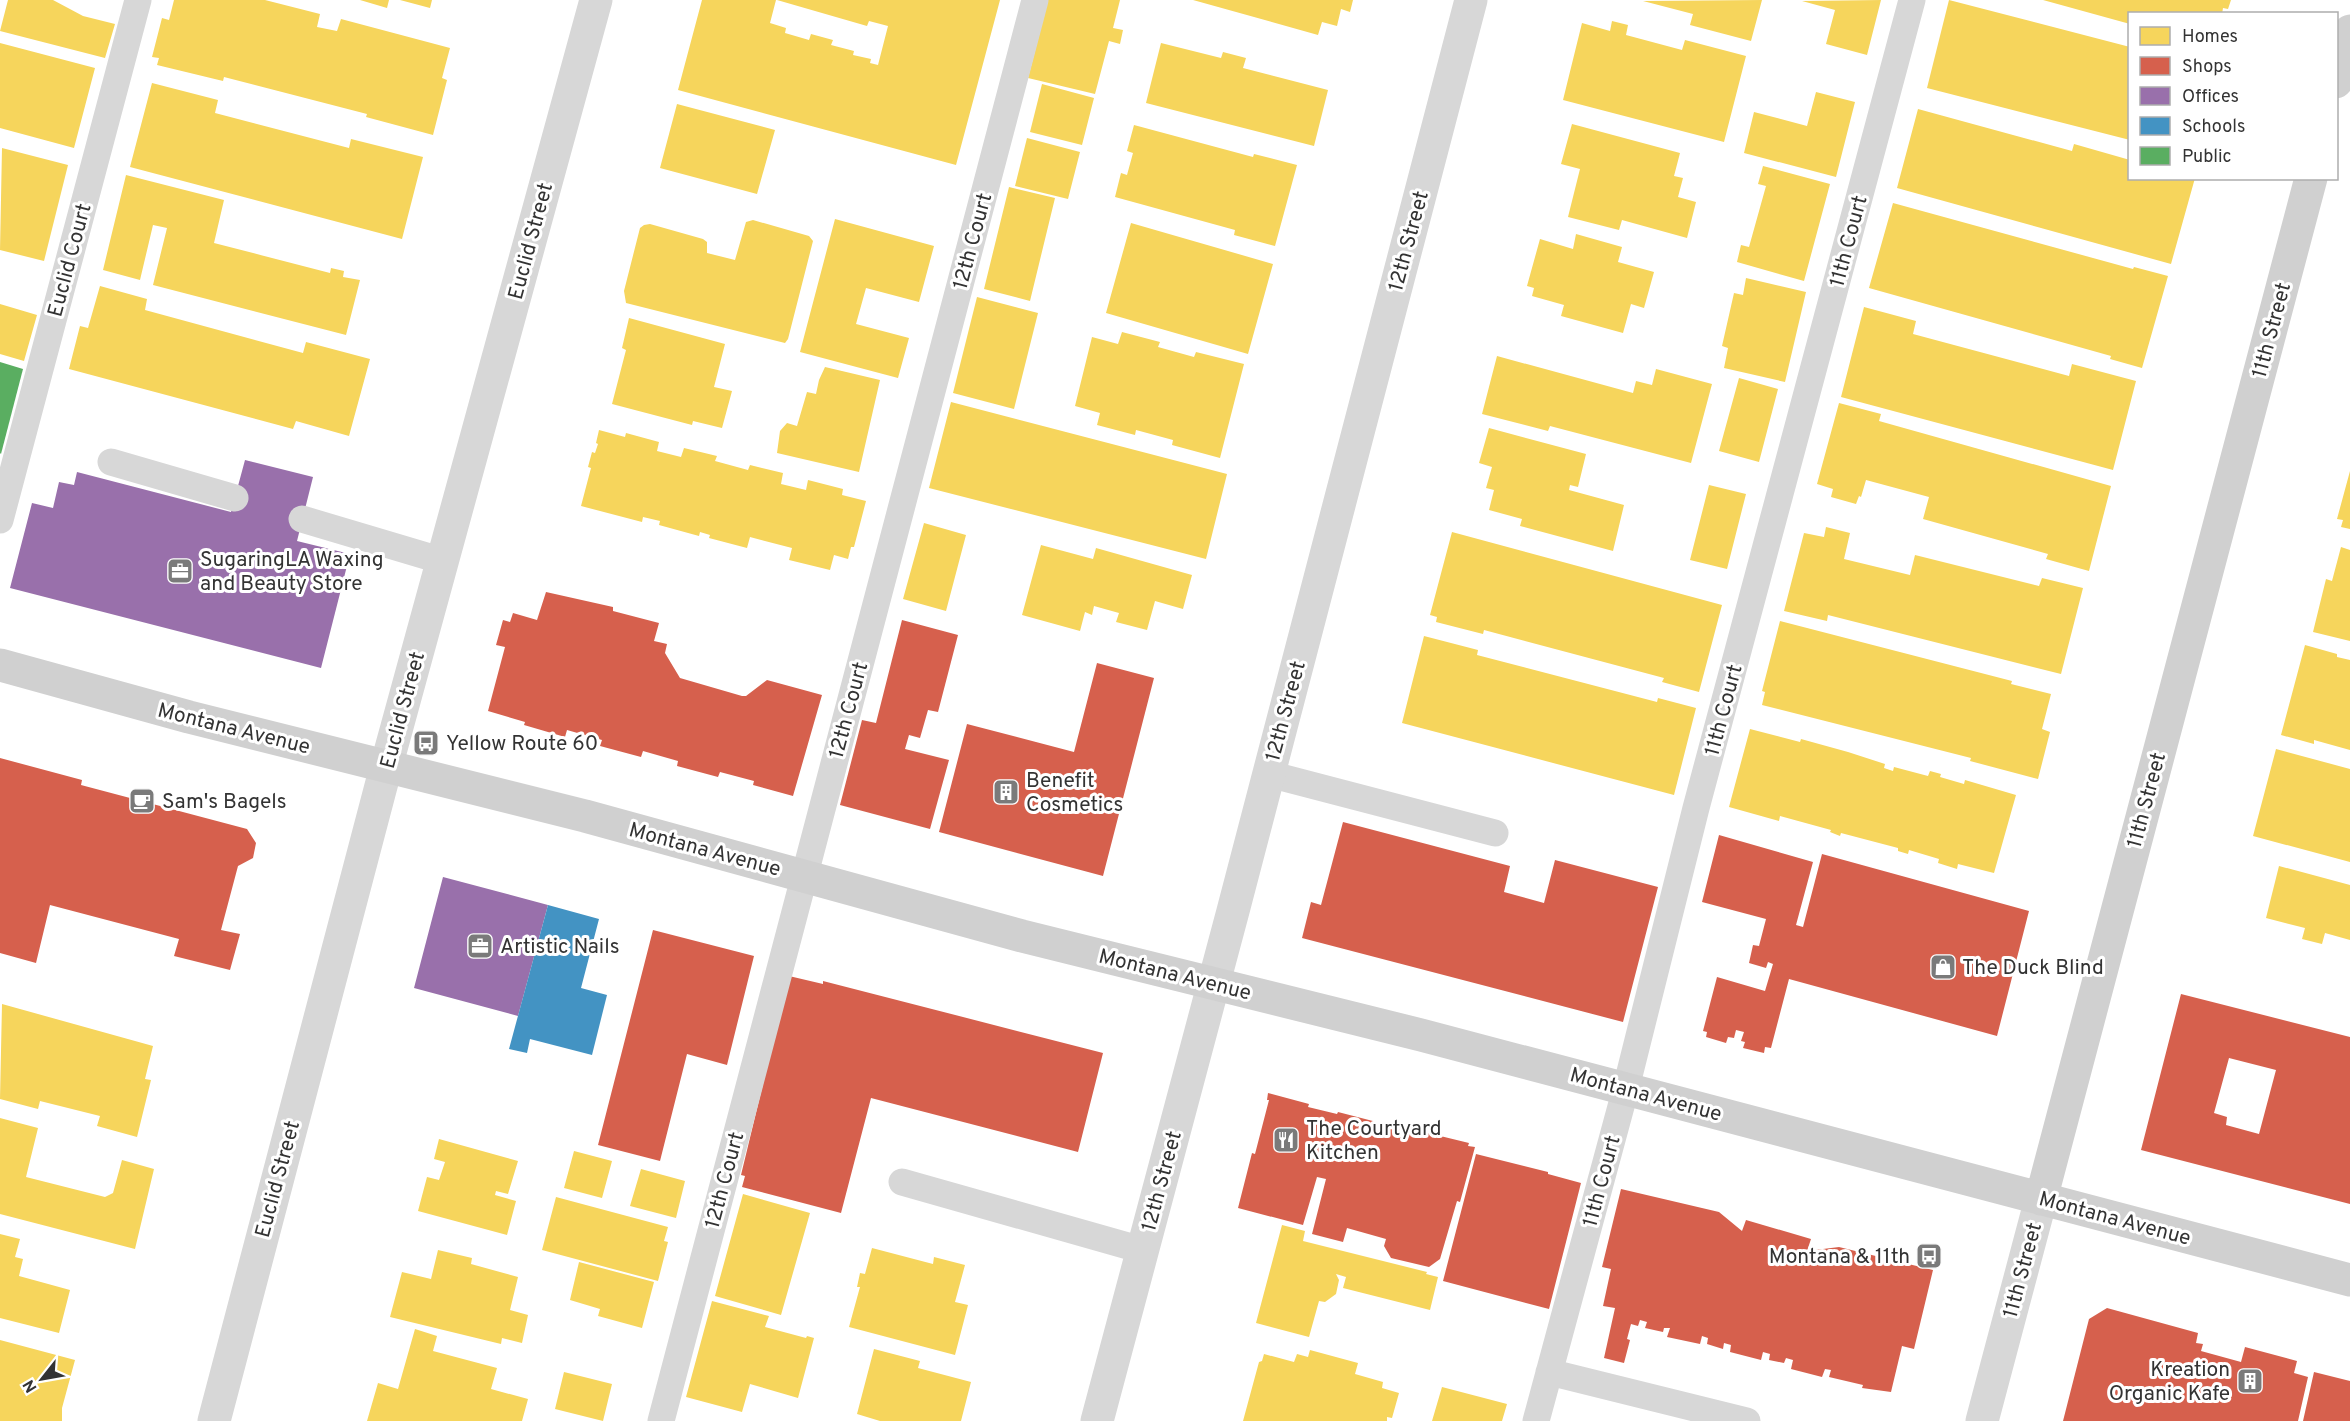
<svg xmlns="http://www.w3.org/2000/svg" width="2350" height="1421" font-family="Overpass,sans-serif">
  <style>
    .homes { fill: #f6d55c }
    .shops { fill: #d6604d; fill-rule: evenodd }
    .offices { fill: #9970ab }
    .schools { fill: #4393c3 }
    .public { fill: #5aae61 }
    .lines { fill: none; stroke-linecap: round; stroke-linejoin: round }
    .lane { stroke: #d7d7d7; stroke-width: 27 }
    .street { stroke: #d7d7d7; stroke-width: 33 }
    .secondary { stroke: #d0d0d0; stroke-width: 33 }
    .labels { text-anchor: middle; stroke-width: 6; stroke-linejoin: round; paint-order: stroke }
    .street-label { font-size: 21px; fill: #333; stroke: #fff }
    .poi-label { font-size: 21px; fill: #333; stroke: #fff; text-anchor: start }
  </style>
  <rect width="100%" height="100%" fill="#fff"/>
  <path class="homes" d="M8,0H53L83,16L115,24L105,58L0,31Z
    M174,0H265L320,14L317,27L337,31L341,19L450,48L442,78L447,80L433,135L366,117L367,114L224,77L223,81L157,65L159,58L152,57L162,18L169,20Z
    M360,0H389L387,8Z
    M400,0H432L430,8Z
    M702,0H776L770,23L786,28L785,33L809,40L811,34L833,40L831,45L854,51L853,55L871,59L870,63L878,65L888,26L869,21L867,26L777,0H1000L956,165L678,90Z
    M1048,0H1120L1113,28L1123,30L1120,44L1109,41L1095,94L1028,78Z
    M1193,0H1353L1350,12L1341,9L1337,26L1322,22L1318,35Z
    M1762,0L1751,41L1690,25L1693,14L1643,1Z
    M1881,0L1867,55L1826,44L1835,10L1802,1Z
    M1949,0L2130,47V140L1927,88Z
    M2043,0H2231L2228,9L2223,8L2222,14H2130V24Z
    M1612,21L1628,25L1626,35L1682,50L1685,40L1746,56L1724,142L1563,100L1582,23L1610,31Z
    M0,43L95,68L74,148L0,128Z
    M1161,43L1221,58L1223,52L1246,58L1243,68L1328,90L1314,146L1146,103Z
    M152,83L218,100L215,113L349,148L351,139L423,157L402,239L130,167Z
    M1042,84L1094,98L1082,145L1030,132Z
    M1816,92L1855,102L1836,177L1744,153L1754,112L1807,126Z
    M677,104L775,130L757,194L660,168Z
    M1918,109L2072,151L2074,144L2130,160V178H2195L2171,264L1897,188Z
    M1572,124L1680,153L1674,176L1683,178L1678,197L1696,202L1687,238L1622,220L1619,230L1568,217L1580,169L1561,164Z
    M1134,125L1253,157L1254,154L1297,165L1275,246L1234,235L1235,230L1115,197L1121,173L1127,175L1133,153L1127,151Z
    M1027,138L1080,152L1068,199L1015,186Z
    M2,148L68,165L44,261L0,250Z
    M1763,166L1830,184L1804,281L1737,262L1741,245L1749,247L1766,186L1758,184Z
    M126,175L224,200L214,243L330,273L331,268L344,271L343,277L360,280L346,335L153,285L167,228L153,225L140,280L103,270Z
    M1009,187L1055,198L1030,301L984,289Z
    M1893,203L2133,269L2134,267L2168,276L2142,368L2110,359L2111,356L1869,288Z
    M835,219L934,246L919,302L866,288L856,324L909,338L898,378L800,352Z
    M753,220L809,236L813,241L788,339L785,343L626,303L624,291L640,228L644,225L650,224L703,239L707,242V253L735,260L746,222Z
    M1131,223L1273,264L1248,354L1106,313Z
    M1576,234L1622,247L1618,262L1654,272L1644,308L1631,304L1623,333L1561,316L1564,305L1532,296L1534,288L1527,286L1540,239L1573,249Z
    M1746,278L1806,292L1785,382L1724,368L1728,348L1722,346L1734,293L1743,295Z
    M100,286L147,299L145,310L303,353L306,342L370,359L349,436L296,421L293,429L69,369L80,326L88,328Z
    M977,297L1038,313L1014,409L953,393Z
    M0,304L37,315L24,361L0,354Z
    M1864,307L1916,321L1913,334L2069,376L2072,364L2136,381L2113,470L1841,397Z
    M629,318L725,344L714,387L732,391L722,428L693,421L692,425L612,404L626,350L622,348Z
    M1122,332L1160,342L1158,347L1194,357L1196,352L1244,364L1220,458L1172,445L1173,440L1136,430L1135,435L1097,425L1100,413L1075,406L1092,337L1118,344Z
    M1497,356L1633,393L1636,381L1652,385L1656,369L1712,384L1691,463L1550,426L1548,431L1482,414Z
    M825,367L880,380L859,472L777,453L780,431L787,423L797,426L807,392L816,394L819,380Z
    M1739,378L1778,389L1759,462L1719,451Z
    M951,402L1227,474L1206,559L929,488Z
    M1839,403L1881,414L1879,421L2111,486L2089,571L2046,559L2048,554L1923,519L1929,497L1866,480L1861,497L1859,496L1856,504L1831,497L1833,489L1817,484Z
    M1489,428L1586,454L1578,487L1570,485L1569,490L1624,505L1613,551L1520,526L1522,519L1489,510L1494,490L1486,488L1492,467L1479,463Z
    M599,430L625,437L626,433L659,442L657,451L681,457L684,448L717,456L715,461L748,470L750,465L783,473L781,484L806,490L808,480L843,489L842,495L866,501L854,547H851L848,559L834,555L830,570L789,560L792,548L750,537L747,548L709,538L710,535L700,532L699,536L659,525L660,521L643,517L642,522L581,506L591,468L588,467L592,452L595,453L598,444L596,443Z
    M2350,471V529L2341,527L2343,520L2337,519Z
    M1709,485L1746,494L1727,569L1690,560Z
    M924,523L966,535L946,611L903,599Z
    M1826,527L1850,533L1844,559L1910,575L1915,555L2039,586L2042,578L2083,588L2061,674L1828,615L1827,621L1784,611L1804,533L1824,537Z
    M1452,532L1722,605L1699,692L1662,682L1664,678L1484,630L1483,634L1436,622L1437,617L1430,615Z
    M1041,545L1093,559L1096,548L1192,575L1183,609L1155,601L1147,630L1116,622L1119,613L1094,606L1092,615L1085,612L1080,631L1022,615Z
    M2341,547L2350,550V641L2313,632L2326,579L2332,581Z
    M1780,621L2012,681L2011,684L2051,694L2042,729L2050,732L2038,779L1970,761L1971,758L1762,705L1765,692L1762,691Z
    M1424,636L1478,650L1477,655L1657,702L1658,698L1696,708L1674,795L1402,723Z
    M2305,645L2337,654V657L2350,660V750L2314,740V744L2281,735Z
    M1750,729L1800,742L1801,739L1848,752L1885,764L1884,768L1893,771L1894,767L1928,776L1930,771L1941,774L1940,777L1964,784L1965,780L2016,795L1994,873L1958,864L1957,869L1938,863L1939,859L1909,850L1908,854L1898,851V848L1841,833L1840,836L1830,832L1831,830L1780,816L1779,821L1729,807Z
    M2276,749L2350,769V862L2253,836Z
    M2279,866L2350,885V940L2325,933L2322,944L2302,939L2305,928L2266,918Z
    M2,1004L153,1046L145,1079L151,1080L137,1137L97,1126L100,1116L40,1101L38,1109L0,1099Z
    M0,1118L38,1128L26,1177L105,1197L113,1193L122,1160L154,1169L135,1249L0,1214Z
    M439,1139L518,1161L508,1194L496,1191L495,1195L516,1201L507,1235L418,1211L427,1177L439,1180L445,1162L434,1159Z
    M574,1151L612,1161L602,1198L564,1188Z
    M641,1169L685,1181L676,1218L630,1206Z
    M743,1194L810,1213L781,1315L715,1296Z
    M556,1197L668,1227L664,1241L668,1242L658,1281L542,1250Z
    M1282,1225L1305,1231L1303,1241L1427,1272L1426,1274L1438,1277L1430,1310L1343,1288L1346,1277L1336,1274L1339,1280L1336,1294L1325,1302L1319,1301L1309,1337L1256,1323Z
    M0,1234L20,1239L15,1257L23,1259L19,1276L70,1290L59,1333L0,1318Z
    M872,1248L933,1264L934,1257L965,1265L955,1302L968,1305L955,1355L849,1327L860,1287H857L860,1273L865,1274Z
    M438,1250L472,1258L471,1264L518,1277L510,1310L528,1315L522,1343L502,1338L501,1344L390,1317L402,1272L431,1279Z
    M579,1262L654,1282L642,1328L598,1316L600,1309L570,1300Z
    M712,1301L769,1316L765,1327L806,1338L807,1336L814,1338L798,1398L750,1384L742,1412L686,1397Z
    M415,1329L437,1336L433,1351L497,1368L491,1389L528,1399L522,1421H367L378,1383L398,1389Z
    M0,1340L75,1360L62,1408V1421H0Z
    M874,1349L920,1361L918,1368L971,1382L961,1421H880L857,1414Z
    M1310,1350L1358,1363L1355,1374L1383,1382L1382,1388L1399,1393L1392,1418L1387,1417V1421H1243L1259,1362L1262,1361L1264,1354L1294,1362L1297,1354L1308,1357Z
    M564,1372L612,1384L603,1421L555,1409Z
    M1442,1387L1507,1404L1502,1421H1432Z"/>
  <path class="shops" d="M546,592L613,607V611L659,623L654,641L667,644L665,653L680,678L742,696H746L767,680L822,695L793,796L753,785L754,781L720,772L718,777L677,766L678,761L643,751L641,757L600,746L602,740L567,730L565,737L524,725L525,722L488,711L505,647L496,645L503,620L510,622L513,613L537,620Z
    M902,620L958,635L938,712L928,710L920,738L909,735L905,749L949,760L930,829L840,805L862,720L876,723Z
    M1097,663L1154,678L1103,876L939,832L967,724L1074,752Z
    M0,758L82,780L81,785L247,829L256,843L253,858L238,866L221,930L240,934L230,970L174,956L179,939L50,905L36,963L0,953Z
    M1343,822L1510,866L1504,892L1544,903L1555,860L1658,887L1623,1022L1302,938L1311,902L1321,905Z
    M1719,835L1813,862L1796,925L1803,927L1822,854L2029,911L1997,1036L1789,979L1771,1048L1765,1047L1764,1053L1743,1048L1745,1042L1741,1041L1744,1032L1736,1030L1734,1038L1728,1037L1726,1043L1706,1037L1707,1032L1703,1031L1717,977L1765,991L1773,964L1768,962L1766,968L1749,963L1753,945L1759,946L1766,919L1702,902Z
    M653,930L754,956L727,1065L687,1054L660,1161L598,1145Z
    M789,976L823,984V981L1103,1053L1078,1152L871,1098L841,1213L742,1187L745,1176L741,1175Z
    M2181,994L2350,1037V1204L2141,1150ZM2229,1058L2276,1070L2259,1134L2226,1125L2227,1117L2214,1113Z
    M1268,1093L1309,1104L1308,1107L1337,1114L1338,1112L1427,1135L1428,1133L1469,1143L1468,1146L1475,1147L1460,1202L1457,1201L1440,1259L1429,1267L1391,1258L1384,1246L1386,1239L1347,1228L1343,1242L1312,1234L1326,1179L1317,1177L1303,1225L1238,1208L1252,1153L1255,1154L1269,1100H1267Z
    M1476,1154L1548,1172V1174L1581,1183L1549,1309L1443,1281Z
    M1621,1189L1719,1212L1742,1231L1746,1220L1811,1239L1807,1251L1839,1247L1933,1270L1914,1349L1902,1346L1891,1392L1862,1388L1863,1385L1829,1377L1831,1370L1825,1369L1822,1377L1791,1369L1793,1360L1786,1358L1784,1363L1769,1360L1770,1354L1763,1352L1761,1360L1730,1352L1731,1345L1724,1343L1723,1349L1707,1344L1708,1338L1702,1336L1700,1344L1667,1337L1670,1328H1664L1663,1332L1645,1328L1647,1322L1640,1320L1638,1326L1631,1324L1627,1339L1630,1340L1624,1363L1604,1358L1615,1308L1603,1306L1611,1269L1602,1267Z
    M2107,1308L2198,1333L2196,1343L2203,1344L2201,1351L2241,1362L2245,1347L2297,1361L2294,1373L2308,1377L2298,1421H2063L2089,1319Z
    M2314,1372L2350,1381V1421H2303Z"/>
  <path class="offices" d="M245,460L313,477L297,541L350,554L321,668L10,588L32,503L53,508L59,482L74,485L77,472L231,512Z
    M443,877L548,905L518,1016L414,988Z"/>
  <path class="schools" d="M548,905L599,919L581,988L607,995L592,1055L530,1039L527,1053L509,1049Z"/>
  <path class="public" d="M0,362L23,369L1,454L0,453Z"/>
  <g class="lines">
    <path class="lane" d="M111,462L235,498
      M302,519L443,561
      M0,520L138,0
      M1269,774L1495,833
      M902,1182L1142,1250
      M1549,1372L1747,1421
      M661,1421L1035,0
      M1536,1421L1626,1088L1696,808L1912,0"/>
    <path class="street" d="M214,1421L386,767L596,0
      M1097,1421L1233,911L1471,0
      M1982,1421L2041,1199"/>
    <path class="secondary" d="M2336,82L2350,31
      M0,665L189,717L585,816L1022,936L1421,1035L2350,1280
      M2041,1199L2311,178"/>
  </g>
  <defs>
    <g id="office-square" transform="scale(1.35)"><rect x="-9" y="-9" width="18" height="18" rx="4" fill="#7a7a7a" stroke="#fff"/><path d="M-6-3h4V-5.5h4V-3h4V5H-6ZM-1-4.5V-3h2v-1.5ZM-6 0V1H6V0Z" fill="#fff"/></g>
    <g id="bus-square" transform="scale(1.35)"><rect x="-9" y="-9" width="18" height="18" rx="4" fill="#7a7a7a" stroke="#fff"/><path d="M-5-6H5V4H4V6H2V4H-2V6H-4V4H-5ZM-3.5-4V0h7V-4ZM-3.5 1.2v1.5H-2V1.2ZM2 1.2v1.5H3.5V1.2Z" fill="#fff"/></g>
    <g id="building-square" transform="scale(1.35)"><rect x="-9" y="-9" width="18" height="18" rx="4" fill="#7a7a7a" stroke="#fff"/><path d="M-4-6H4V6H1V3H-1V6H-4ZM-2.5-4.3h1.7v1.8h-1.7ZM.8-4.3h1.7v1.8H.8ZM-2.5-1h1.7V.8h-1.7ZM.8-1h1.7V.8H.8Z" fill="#fff"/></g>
    <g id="cafe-square" transform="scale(1.35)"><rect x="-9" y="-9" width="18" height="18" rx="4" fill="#7a7a7a" stroke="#fff"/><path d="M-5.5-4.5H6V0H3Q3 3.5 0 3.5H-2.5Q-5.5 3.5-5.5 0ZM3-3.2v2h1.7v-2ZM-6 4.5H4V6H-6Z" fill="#fff"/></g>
    <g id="shop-square" transform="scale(1.35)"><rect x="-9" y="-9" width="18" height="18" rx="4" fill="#7a7a7a" stroke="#fff"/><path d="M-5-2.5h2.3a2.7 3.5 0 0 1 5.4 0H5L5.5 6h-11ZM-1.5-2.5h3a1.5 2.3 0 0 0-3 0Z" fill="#fff"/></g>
    <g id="restaurant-square" transform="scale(1.35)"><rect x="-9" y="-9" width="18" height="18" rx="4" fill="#7a7a7a" stroke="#fff"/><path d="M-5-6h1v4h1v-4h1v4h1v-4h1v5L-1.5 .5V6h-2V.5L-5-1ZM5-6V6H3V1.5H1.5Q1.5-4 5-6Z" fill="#fff"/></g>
  </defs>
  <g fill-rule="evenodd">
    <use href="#office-square" x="180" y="571"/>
    <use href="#bus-square" x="426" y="743"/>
    <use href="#building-square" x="1006" y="792"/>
    <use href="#cafe-square" x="142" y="801"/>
    <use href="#office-square" x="480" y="946"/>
    <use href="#shop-square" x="1943" y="967"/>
    <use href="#restaurant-square" x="1286" y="1140"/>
    <use href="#bus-square" x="1929" y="1256"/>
    <use href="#building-square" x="2250" y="1381"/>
  </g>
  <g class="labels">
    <g class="street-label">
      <text transform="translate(530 241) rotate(-75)" y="7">Euclid Street</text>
      <text transform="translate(972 241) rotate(-75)" y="7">12th Court</text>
      <text transform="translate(1408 241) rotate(-75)" y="7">12th Street</text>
      <text transform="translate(1848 241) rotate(-75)" y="7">11th Court</text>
      <text transform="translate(69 260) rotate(-75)" y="7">Euclid Court</text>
      <text transform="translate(2271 330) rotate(-75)" y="7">11th Street</text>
      <text transform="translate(402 710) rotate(-75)" y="7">Euclid Street</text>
      <text transform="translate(848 710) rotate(-75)" y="7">12th Court</text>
      <text transform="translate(1723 710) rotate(-75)" y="7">11th Court</text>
      <text transform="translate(1285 711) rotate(-75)" y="7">12th Street</text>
      <text transform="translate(234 728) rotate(14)" y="7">Montana Avenue</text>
      <text transform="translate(2146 800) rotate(-75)" y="7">11th Street</text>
      <text transform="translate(705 849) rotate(15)" y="7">Montana Avenue</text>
      <text transform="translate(1175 974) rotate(14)" y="7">Montana Avenue</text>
      <text transform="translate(1646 1094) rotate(15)" y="7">Montana Avenue</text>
      <text transform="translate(277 1179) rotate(-75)" y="7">Euclid Street</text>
      <text transform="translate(724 1180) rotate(-75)" y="7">12th Court</text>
      <text transform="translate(1161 1181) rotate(-75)" y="7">12th Street</text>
      <text transform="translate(1601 1181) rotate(-75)" y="7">11th Court</text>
      <text transform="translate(2115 1218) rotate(15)" y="7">Montana Avenue</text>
      <text transform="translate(2022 1270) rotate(-75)" y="7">11th Street</text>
    </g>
    <g class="poi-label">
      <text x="200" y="566">SugaringLA Waxing<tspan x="200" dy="24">and Beauty Store</tspan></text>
      <text x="446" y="750">Yellow Route 60</text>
      <text x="1026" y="787">Benefit<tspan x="1026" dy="24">Cosmetics</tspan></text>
      <text x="162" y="808">Sam's Bagels</text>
      <text x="500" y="953">Artistic Nails</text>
      <text x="1962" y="974">The Duck Blind</text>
      <text x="1306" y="1135">The Courtyard<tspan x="1306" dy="24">Kitchen</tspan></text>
      <text x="1910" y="1263" text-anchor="end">Montana &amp; 11th</text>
      <text x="2230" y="1376" text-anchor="end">Kreation<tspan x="2230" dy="24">Organic Kafe</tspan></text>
    </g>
  </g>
  <rect x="2128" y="12" width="210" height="168" fill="#ffffff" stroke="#adadad" stroke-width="1.5"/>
  <rect x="2140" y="27" width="30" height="18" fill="#f6d55c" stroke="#adadad" stroke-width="1.5"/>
  <text x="2182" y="42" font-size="18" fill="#333333">Homes</text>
  <rect x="2140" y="57" width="30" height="18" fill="#d6604d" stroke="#adadad" stroke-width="1.5"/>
  <text x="2182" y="72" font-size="18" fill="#333333">Shops</text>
  <rect x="2140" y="87" width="30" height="18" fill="#9970ab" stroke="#adadad" stroke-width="1.5"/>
  <text x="2182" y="102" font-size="18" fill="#333333">Offices</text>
  <rect x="2140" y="117" width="30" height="18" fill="#4393c3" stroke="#adadad" stroke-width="1.5"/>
  <text x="2182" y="132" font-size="18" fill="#333333">Schools</text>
  <rect x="2140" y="147" width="30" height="18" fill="#5aae61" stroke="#adadad" stroke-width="1.5"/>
  <text x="2182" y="162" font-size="18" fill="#333333">Public</text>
  <g transform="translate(42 1379) rotate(239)" stroke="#ffffff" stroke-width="4.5" paint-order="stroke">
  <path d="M0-4.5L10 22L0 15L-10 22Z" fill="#333333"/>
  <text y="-9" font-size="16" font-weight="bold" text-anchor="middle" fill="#333333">N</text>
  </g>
</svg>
